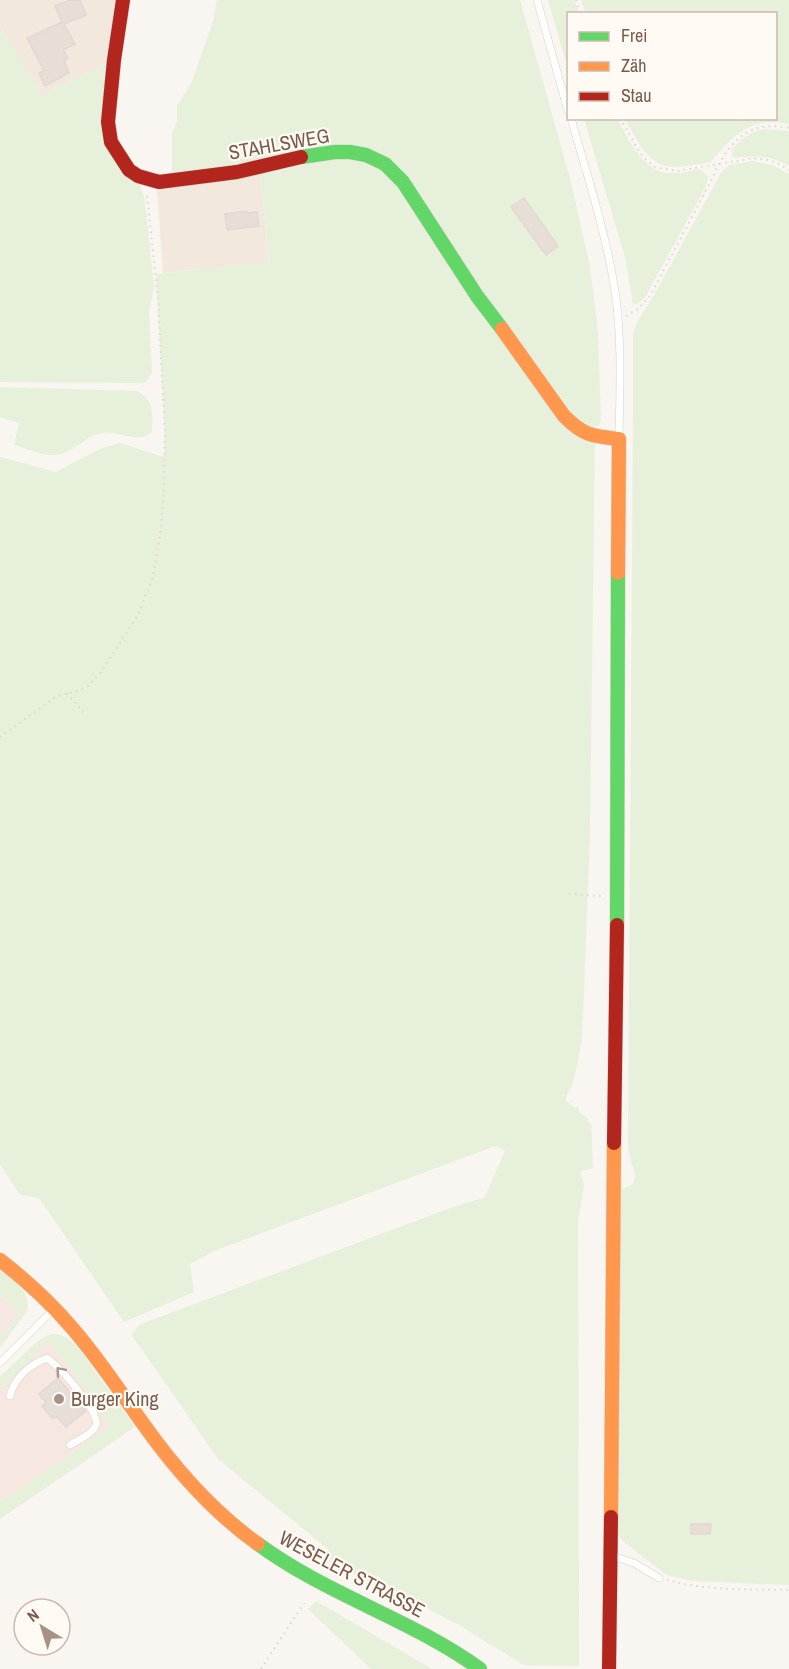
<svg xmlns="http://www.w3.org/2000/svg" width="789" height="1669" font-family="'Archivo Narrow',sans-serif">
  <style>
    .residential { fill: #f2e8de }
    .commercial { fill: #f6e8e1 }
    .green { fill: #e7f0db }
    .building { fill: #e6ded7; stroke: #e2d8d2; stroke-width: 1.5 }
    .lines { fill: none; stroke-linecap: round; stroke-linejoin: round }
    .lane-casing { stroke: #d7d1cb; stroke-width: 8 }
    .fast-casing { stroke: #d9d2cb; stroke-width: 15 }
    .slow-casing { stroke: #d9d2cb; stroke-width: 15 }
    .jam-casing { stroke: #d9d2cb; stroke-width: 15 }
    .path { stroke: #dcd5d0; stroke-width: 2; stroke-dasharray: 1.5 4.5; stroke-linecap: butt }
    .lane { stroke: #fefefd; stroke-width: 7 }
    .fast { stroke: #63d668; stroke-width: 14 }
    .slow { stroke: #ff974d; stroke-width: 14 }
    .jam { stroke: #b3261e; stroke-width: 14 }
    .oneway { stroke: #a8958b }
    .poi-dot { fill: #a69286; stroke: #fffaf3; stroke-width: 2 }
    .labels { text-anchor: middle; stroke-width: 4.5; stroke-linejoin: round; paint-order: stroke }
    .street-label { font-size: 20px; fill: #7a5c4d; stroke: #fffaf3 }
    .poi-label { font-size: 20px; fill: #7a5c4d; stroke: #fffaf3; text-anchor: start }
  </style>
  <rect width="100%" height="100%" fill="#f9f5f0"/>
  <path class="residential" d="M0,0H119L109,62L43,95L0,26Z
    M260,172L269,262L163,273L157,190Z"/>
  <path class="commercial" d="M0,1295L20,1313L0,1335Z
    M47,1340L67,1364L111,1426L0,1502V1387L5,1386Z"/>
  <path class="green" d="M217,0H520L570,178L590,266L598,332L601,420L599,426H595L590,836L582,1040L574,1080L565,1100L575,1108L577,1107L579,1108L578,1111L588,1119V1122L591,1123L593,1168L580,1171L584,1185L578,1223L579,1666L523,1665L461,1626L421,1605L324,1560L329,1550L218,1459L131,1334L141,1324L450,1208L485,1197L505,1151L495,1146L214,1251L190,1264L194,1292L124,1322L39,1198L20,1195L0,1164V457L56,472L100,449L120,443L164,457L165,435L156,274L269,261L260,172L366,150L172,177V134L177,122V105L191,84L213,21Z
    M548,0H574L579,13L568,14V69Z
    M581,0H789V124C751,116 733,135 711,162C699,164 685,167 673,167C647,166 636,138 625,119L776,118V14L586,13Z
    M0,26L43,95L109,62L104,125L139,181L144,198L148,228L154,287L149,311L152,373L145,383L0,382Z
    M584,119H618C626,136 639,162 658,171C671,176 687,172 700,169L708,177L706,186L647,294C644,299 639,304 633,304L625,257Z
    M764,129L789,131V166C771,155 754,155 734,158L732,155L731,151C740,139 750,132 764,129Z
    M752,161L772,165L789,174V1585L693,1581L667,1575L626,1544L618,1535L620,1189C647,1185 629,1165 628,1147L633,412V335C636,321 645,309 653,297L721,173L729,165Z
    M0,387L137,391C154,398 153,416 152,432C138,445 118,430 102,433C85,436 73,454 55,455C42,456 27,448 14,445L19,423L0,417Z
    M0,1270C13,1281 32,1291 27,1311L0,1348V1335L20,1313L0,1295Z
    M51,1334C65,1334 72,1341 80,1350L135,1427L0,1519V1502L110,1426L67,1364L47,1341L5,1386L0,1387V1376L39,1340Z
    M316,1601L432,1669H371L308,1609Z"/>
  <path class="building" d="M71,0H80L86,15L64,24L75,44L63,50L68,58L64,60L69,73L45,86L39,73L44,71L27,38L62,22L55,6Z
    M524,198L558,246L546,255L511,207Z
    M247,211L248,213L257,212L259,226L227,230L225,214Z
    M58,1378L86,1411L66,1427L56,1416L53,1419L42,1406L46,1403L39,1394Z
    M691,1524H711L710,1534H691Z"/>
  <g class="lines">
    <g class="lane-casing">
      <path id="lane" d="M537,0L568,111
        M571,118C587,175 606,233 615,291C622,339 620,388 619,437
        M0,1363L53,1310
        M10,1396C14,1378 29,1365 47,1358C58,1366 101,1412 96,1425C93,1434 78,1440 70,1445
        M613,1556L634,1563L659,1578"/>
    </g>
    <g class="fast-casing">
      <path id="fast" d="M301,157L335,152H350L366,155L385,164L403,182L477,296L502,329
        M617,925L618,573
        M258,1544C327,1595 411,1619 480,1669"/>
    </g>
    <g class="slow-casing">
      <path id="slow" d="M502,329L564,416C584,436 592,436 619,439L618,573
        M0,1260C27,1281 51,1303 73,1329C99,1359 121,1393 144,1425C176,1470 213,1512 258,1544
        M611,1517L614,1143"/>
    </g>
    <g class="jam-casing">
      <path id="jam" d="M123,0L114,60L108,122L111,142L129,170L138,176L159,182L237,172L301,157
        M614,1143L617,925
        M609,1669L611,1517"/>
    </g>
    <path class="path" d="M576,0L581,14
      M620,118L640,153L646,160L655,167L677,171L754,158L768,160L781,165L789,170
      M626,316L638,309L650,296L711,181C727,145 745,119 789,128
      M67,693L83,712
      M0,737L57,696L77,691L88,686L101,672L138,615L153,577L161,528L164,486L165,435L158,299L147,195
      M569,894L602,896
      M667,1580C706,1591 749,1589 789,1590
      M261,1669L304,1603"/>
    <use href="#lane" class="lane"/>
    <use href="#fast" class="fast"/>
    <use href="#slow" class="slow"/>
    <use href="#jam" class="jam"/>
  </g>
  <defs><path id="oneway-chevron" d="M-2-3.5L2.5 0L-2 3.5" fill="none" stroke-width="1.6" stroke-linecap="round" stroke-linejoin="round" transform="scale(1.5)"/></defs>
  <use class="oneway" href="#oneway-chevron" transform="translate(60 1371) rotate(-131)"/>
  <circle class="poi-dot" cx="59" cy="1399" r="6"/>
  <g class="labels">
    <g class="street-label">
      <text transform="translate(279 144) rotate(-10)" y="7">STAHLSWEG</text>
      <text transform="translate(352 1574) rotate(28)" y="7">WESELER STRASSE</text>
    </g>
    <g class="poi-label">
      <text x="71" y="1406">Burger King</text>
    </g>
  </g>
  <rect x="567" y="12" width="210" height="108" fill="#fffaf3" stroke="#cabbb1" stroke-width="1.5"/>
  <rect x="579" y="32" width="30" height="9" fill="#63d668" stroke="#cabbb1" stroke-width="1.5"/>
  <text x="621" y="42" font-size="18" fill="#7a5c4d">Frei</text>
  <rect x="579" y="62" width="30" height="9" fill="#ff974d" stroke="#cabbb1" stroke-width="1.5"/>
  <text x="621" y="72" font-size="18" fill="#7a5c4d">Zäh</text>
  <rect x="579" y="92" width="30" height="9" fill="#b3261e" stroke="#cabbb1" stroke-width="1.5"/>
  <text x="621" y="102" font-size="18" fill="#7a5c4d">Stau</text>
  <g transform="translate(42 1627) rotate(322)"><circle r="28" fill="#fffaf3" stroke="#cabbb1" stroke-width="1.5"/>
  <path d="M0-4.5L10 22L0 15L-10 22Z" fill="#a69286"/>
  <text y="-9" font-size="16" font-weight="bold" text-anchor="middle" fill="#7a5c4d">N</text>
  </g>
</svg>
